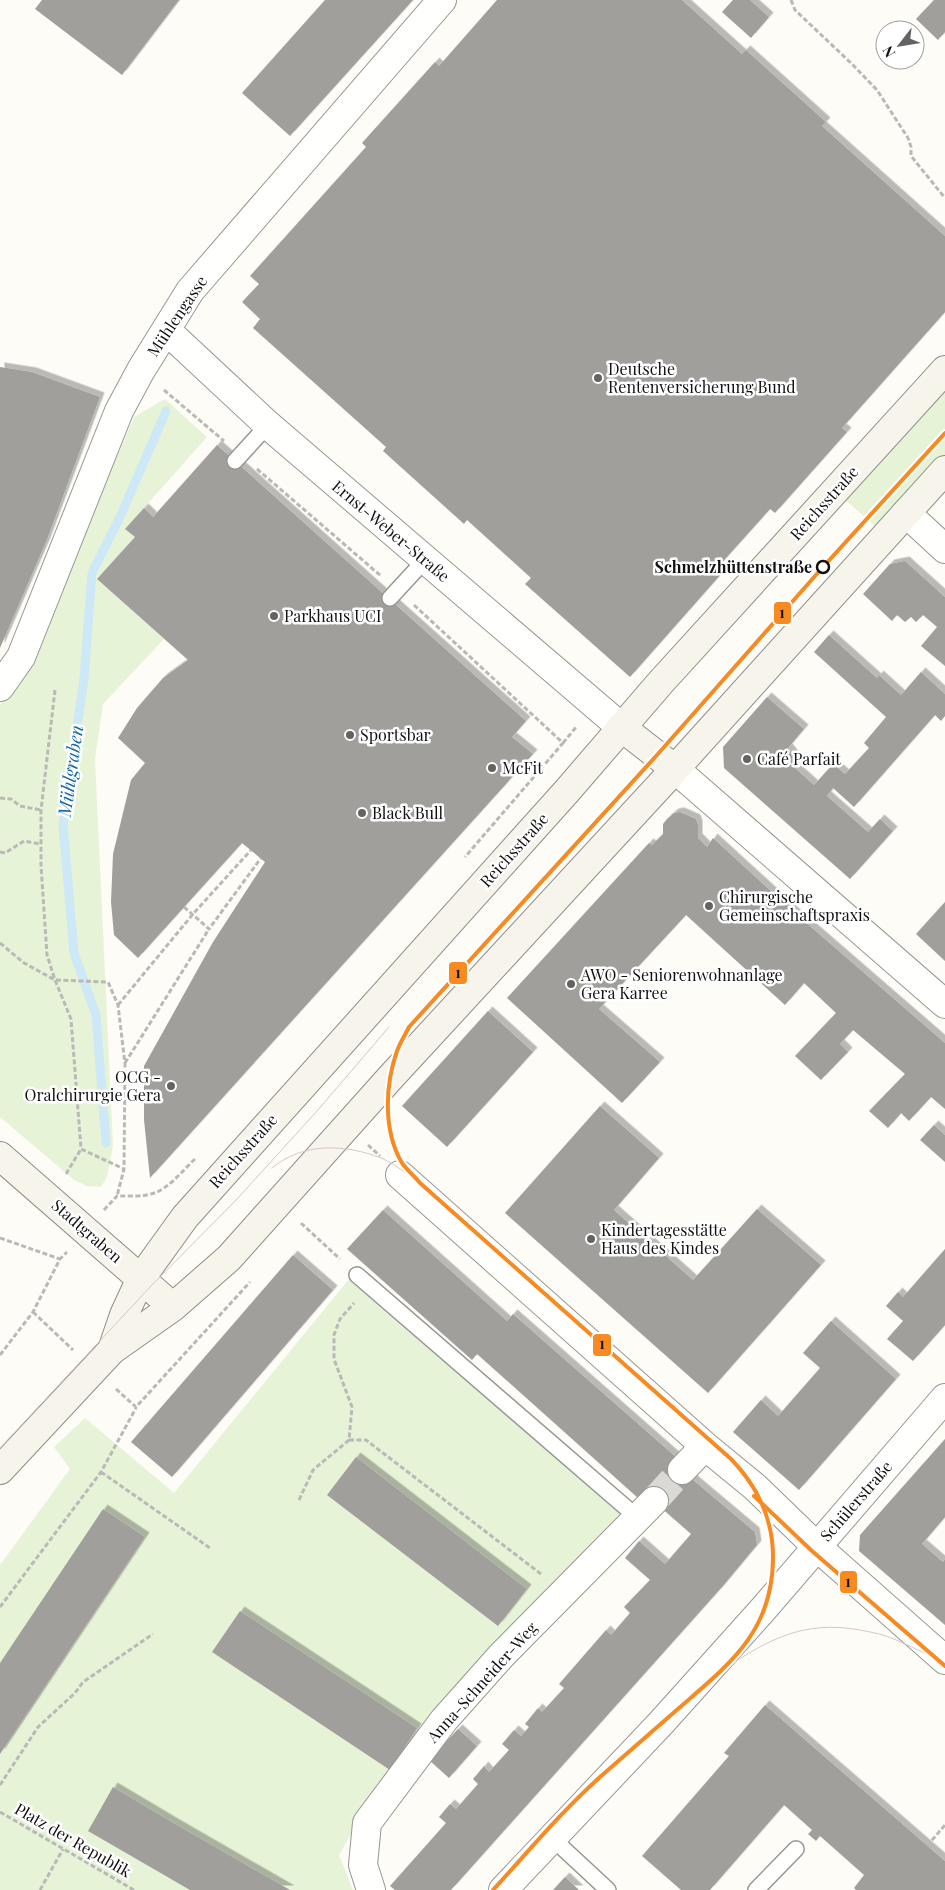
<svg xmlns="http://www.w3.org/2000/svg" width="945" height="1890" font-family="'Playfair Display',serif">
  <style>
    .green { fill: #e7f3d7 }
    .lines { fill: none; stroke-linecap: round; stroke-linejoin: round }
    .stream { stroke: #cde8f7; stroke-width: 9 }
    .building { fill: #a19f9c; filter: url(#shadow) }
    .street-tunnel { stroke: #dad9d4; stroke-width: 28; stroke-dasharray: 28 14; stroke-linecap: butt }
    .lane-casing { stroke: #979795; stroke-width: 18 }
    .street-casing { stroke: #979795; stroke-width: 30 }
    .secondary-casing { stroke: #8e8d8b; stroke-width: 30 }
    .path { stroke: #b9b9b8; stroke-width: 3; stroke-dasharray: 5 2.5; stroke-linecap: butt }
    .lane { stroke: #fffffe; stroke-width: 15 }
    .street { stroke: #fffffe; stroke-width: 28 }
    .secondary { stroke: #f6f4eb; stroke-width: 28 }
    .tram { stroke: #d9c6c7; stroke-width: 1 }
    .tram-1-casing { stroke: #fff; stroke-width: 8 }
    .tram-1 { stroke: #f78a21; stroke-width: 4 }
    .poi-dot { fill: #646362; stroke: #fff; stroke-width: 2 }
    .stop-dot { fill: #fff; stroke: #111; stroke-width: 2.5 }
    .labels { text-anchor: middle; stroke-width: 5; stroke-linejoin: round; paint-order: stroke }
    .street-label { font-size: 16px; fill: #111; stroke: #fff }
    .poi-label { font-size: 16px; fill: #111; stroke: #fff; text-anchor: start }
    .stop-label { font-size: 16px; font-weight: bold; fill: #111; stroke: #fff; text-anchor: end }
    .water-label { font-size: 18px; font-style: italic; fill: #1768a6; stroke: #fff }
    .line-badge { stroke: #fff; stroke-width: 2 }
    .pale-badge-label { font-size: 14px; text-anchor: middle; font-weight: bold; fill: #111 }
  </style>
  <defs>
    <filter id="shadow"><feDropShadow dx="4.5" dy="-4.5" stdDeviation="0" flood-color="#0004"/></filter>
  </defs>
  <rect width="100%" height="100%" fill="#fdfcf7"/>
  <path class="green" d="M945,380V457L879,530L839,494Z
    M165,399L207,437L126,528L135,537L97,579L164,639L103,704L95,759L113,1146L107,1177L101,1187L87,1186L74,1180L0,1117V705L24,671L134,417Z
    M350,1278L633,1517L367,1806L339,1855L353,1890H0V1565L70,1469L54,1447L85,1418L174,1493Z"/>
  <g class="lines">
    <path class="stream" d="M106,1143L96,1015L74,953L63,825L84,679L92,573L120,517L166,411"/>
  </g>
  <path class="building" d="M42,0H179L122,75L35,9Z
    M325,0H413L290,136L242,93Z
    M497,0H682L742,54L746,50L826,122L822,126L945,236V312L842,428L847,432L775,513L770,509L717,568L722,573L630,677L525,584L531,578L467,520L464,524L383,451L386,447L253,328L260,319L242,302L259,284L250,276L366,147L362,143L435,62L439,66Z
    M733,0H750L769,17L751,38L722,12Z
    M934,0H945V32L938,40L916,19Z
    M0,367L32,372L100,397L46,542L0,648Z
    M217,445L526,721L512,737L533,754L150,1178L144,1120V1066L213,942L265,862L242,843L138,958L114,935L111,902L113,854L131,780L145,763L118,738L137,708L163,678L188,660L97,579L135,537L125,529L144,508L153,517Z
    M905,561L945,597V666L921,646L937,627L923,615L916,622L911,617L905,622L897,615L892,621L863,594L890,564Z
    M829,635L877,678L879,675L901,695L921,672L945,694V716L941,721L935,715L854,807L833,788L827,796L868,832L880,819L893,831L850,879L724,768L723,747L767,697L804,729L788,748L800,763L795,768L814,785L833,764L845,774L869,748L864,743L886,717L814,652Z
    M680,812L696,819L698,825V838L707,847L713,838L795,913L945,1043V1109L931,1097L909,1121L901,1113L888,1128L869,1111L905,1074L853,1030L840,1044L848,1052L821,1080L795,1056L836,1013L804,983L785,1005L686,915L599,1009L660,1062L622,1103L507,998L649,843L652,845L663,834V824L667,819L674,813Z
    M945,902V961L916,934Z
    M488,1011L533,1052L447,1147L402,1106Z
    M600,1106L659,1158L614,1210L693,1280L757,1209L821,1265L708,1393L505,1213Z
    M934,1125L945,1135V1162L920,1140Z
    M383,1210L507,1321L513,1314L677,1458L686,1474L755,1532L757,1545L722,1587L451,1890H395L390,1886L446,1823L439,1817L450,1804L456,1809L478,1784L473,1779L484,1766L489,1772L509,1750L502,1744L514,1730L521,1736L529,1727L525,1724L538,1708L542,1712L564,1688L559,1684L606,1630L611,1635L630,1613L624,1607L650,1580L625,1558L639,1541L665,1564L691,1534L643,1492L638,1498L477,1354L472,1360L347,1249Z
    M945,1249V1325L913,1361L887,1339L903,1321L886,1306L898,1292L903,1297Z
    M293,1255L333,1290L172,1477L131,1442Z
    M831,1321L896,1379L799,1490L733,1432L761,1400L778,1416L820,1368L803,1353Z
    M945,1439V1517L922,1544L943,1562L945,1559V1625L859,1551L860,1535Z
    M356,1457L527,1589L498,1626L327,1495Z
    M103,1509L145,1537L0,1754V1663Z
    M240,1611L417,1728L390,1770L212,1652Z
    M765,1705L945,1861V1890H856L854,1888L864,1875L820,1836L816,1841L808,1834L812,1830L784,1805L710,1890H681L642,1856L729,1756L724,1753Z
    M458,1729L477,1746L449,1778L429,1760Z
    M113,1787L177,1825L290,1890H190L88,1831Z
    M565,1877L579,1890H553Z"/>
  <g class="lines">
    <path class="street-tunnel" d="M654,1501L682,1470"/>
    <g class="lane-casing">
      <path id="lane" d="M235,461L268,425
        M390,598L425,560
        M357,1275L638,1518
        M552,1838L608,1890
        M756,1890L796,1849"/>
    </g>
    <g class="street-casing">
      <path id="street" d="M166,330L268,425L621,727
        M906,513L945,549
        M0,687L21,657L119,411L141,370L190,291L442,0
        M675,769L945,1004
        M400,1175L705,1446L755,1487L816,1546L945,1660
        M682,1470L705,1446
        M371,1890L363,1865L367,1823L444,1720L501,1656L654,1501
        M503,1890L661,1723L766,1606L945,1398"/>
    </g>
    <g class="secondary-casing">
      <path id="secondary" d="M621,727L675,769
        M0,1156L173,1307
        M112,1350L124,1315L141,1278L185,1217L567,791L661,682L945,370
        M0,1470L112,1350L173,1307L229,1258L390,1078L675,769L945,470"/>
    </g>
    <path class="path" d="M791,0L795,10L852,64L877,90L908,138L911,147V156L945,198
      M164,390L224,441
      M257,469L381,576
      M414,605L563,743L465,857
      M55,690L41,810V866L47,955L55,980L71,1019L81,1149L124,1169
      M563,743L577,726
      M0,798L11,799L20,806L41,810
      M0,852L5,853L24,841L40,844
      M184,907L209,929L261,858
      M0,943L24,963L55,980L108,982L118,1005L125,1064L124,1169L117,1196
      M118,1005L193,914L251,850
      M125,1063L209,929
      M368,1145L380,1156
      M66,1174L81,1149
      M104,1210L117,1196C130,1196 145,1197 157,1192C172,1185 184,1169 196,1158
      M301,1225L302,1224L340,1259
      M0,1238L60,1259
      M33,1312L73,1350
      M0,1355L33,1312L60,1259L67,1252
      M116,1389L136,1407L250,1282
      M349,1440H366L541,1574
      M101,1472L210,1548
      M299,1500L313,1470L349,1440L352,1407L334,1359V1335L340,1319L354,1303
      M0,1607L101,1472L136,1408
      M0,1785L38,1727L75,1693L83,1682L153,1634
      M0,1812L134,1890
      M927,1846L945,1825
      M40,1890L63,1849"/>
    <use href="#lane" class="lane"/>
    <use href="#street" class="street"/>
    <use href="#secondary" class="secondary"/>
    <path class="tram" d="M272,1168C303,1142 345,1144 381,1158C395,1164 407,1174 420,1183
      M0,1448L151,1286L238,1198L317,1111L389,1027
      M724,1669C769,1639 804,1620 860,1630C869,1632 878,1633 886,1636C903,1642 919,1651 936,1658"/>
    <g class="tram-1-casing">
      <path id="tram-1" d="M754,1496L812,1551L945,1666
        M493,1890C528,1852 561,1812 600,1777C626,1754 653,1731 679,1708C731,1663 773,1631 773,1557C773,1518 758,1487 731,1459L420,1183C414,1176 407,1170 402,1163C383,1131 385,1085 397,1051C400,1043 405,1035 409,1027L657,755L823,567L945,433"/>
    </g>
    <use href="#tram-1" class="tram-1"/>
  </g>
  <g class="poi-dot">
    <circle cx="598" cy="378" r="5"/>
    <circle cx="274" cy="616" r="5"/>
    <circle cx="350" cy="735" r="5"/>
    <circle cx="747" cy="759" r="5"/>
    <circle cx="492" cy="768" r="5"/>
    <circle cx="362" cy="813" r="5"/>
    <circle cx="709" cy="906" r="5"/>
    <circle cx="571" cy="984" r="5"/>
    <circle cx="171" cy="1086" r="5"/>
    <circle cx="591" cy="1239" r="5"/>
  </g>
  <circle class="stop-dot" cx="823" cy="567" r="6"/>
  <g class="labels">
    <g class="street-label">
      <text transform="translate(177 316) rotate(-56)" y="6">Mühlengasse</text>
      <text transform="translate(824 503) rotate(-48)" y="6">Reichsstraße</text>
      <text transform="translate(391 531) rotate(40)" y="6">Ernst-Weber-Straße</text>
      <text transform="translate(514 850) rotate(-48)" y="6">Reichsstraße</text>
      <text transform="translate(243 1151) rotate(-48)" y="6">Reichsstraße</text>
      <text transform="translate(87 1231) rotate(41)" y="6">Stadtgraben</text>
      <text transform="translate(856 1501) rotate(-49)" y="6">Schülerstraße</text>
      <text transform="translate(482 1682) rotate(-48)" y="6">Anna-Schneider-Weg</text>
      <text transform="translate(73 1840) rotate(30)" y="6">Platz der Republik</text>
    </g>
    <g class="poi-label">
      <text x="608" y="375">Deutsche<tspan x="608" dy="18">Rentenversicherung Bund</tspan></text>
      <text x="284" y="622">Parkhaus UCI</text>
      <text x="360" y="741">Sportsbar</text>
      <text x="757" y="765">Café Parfait</text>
      <text x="502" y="774">McFit</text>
      <text x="372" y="819">Black Bull</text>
      <text x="719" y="903">Chirurgische<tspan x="719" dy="18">Gemeinschaftspraxis</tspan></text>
      <text x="581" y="981">AWO - Seniorenwohnanlage<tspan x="581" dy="18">Gera Karree</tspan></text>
      <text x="161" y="1083" text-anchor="end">OCG -<tspan x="161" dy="18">Oralchirurgie Gera</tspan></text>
      <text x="601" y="1236">Kindertagesstätte<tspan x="601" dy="18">Haus des Kindes</tspan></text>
    </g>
    <g class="stop-label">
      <text x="812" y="573">Schmelzhüttenstraße</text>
    </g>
    <g class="water-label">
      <text transform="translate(71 771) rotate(-82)" y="6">Mühlgraben</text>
    </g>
  </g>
  <g class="line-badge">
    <rect x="773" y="601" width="19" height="24" rx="5" fill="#f78a21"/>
    <rect x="448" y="961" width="20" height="24" rx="5" fill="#f78a21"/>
    <rect x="592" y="1333" width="20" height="24" rx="5" fill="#f78a21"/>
    <rect x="839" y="1570" width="19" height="24" rx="5" fill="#f78a21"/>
  </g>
  <g class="pale-badge-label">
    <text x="782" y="618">1</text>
    <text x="458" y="978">1</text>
    <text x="602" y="1349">1</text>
    <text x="848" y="1587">1</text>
  </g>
  <g transform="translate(900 45) rotate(239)"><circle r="24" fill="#ffffff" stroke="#a0a0a0"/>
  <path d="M0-4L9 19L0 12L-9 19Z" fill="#646362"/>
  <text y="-8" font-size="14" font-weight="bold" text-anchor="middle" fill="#111111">N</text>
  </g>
</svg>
